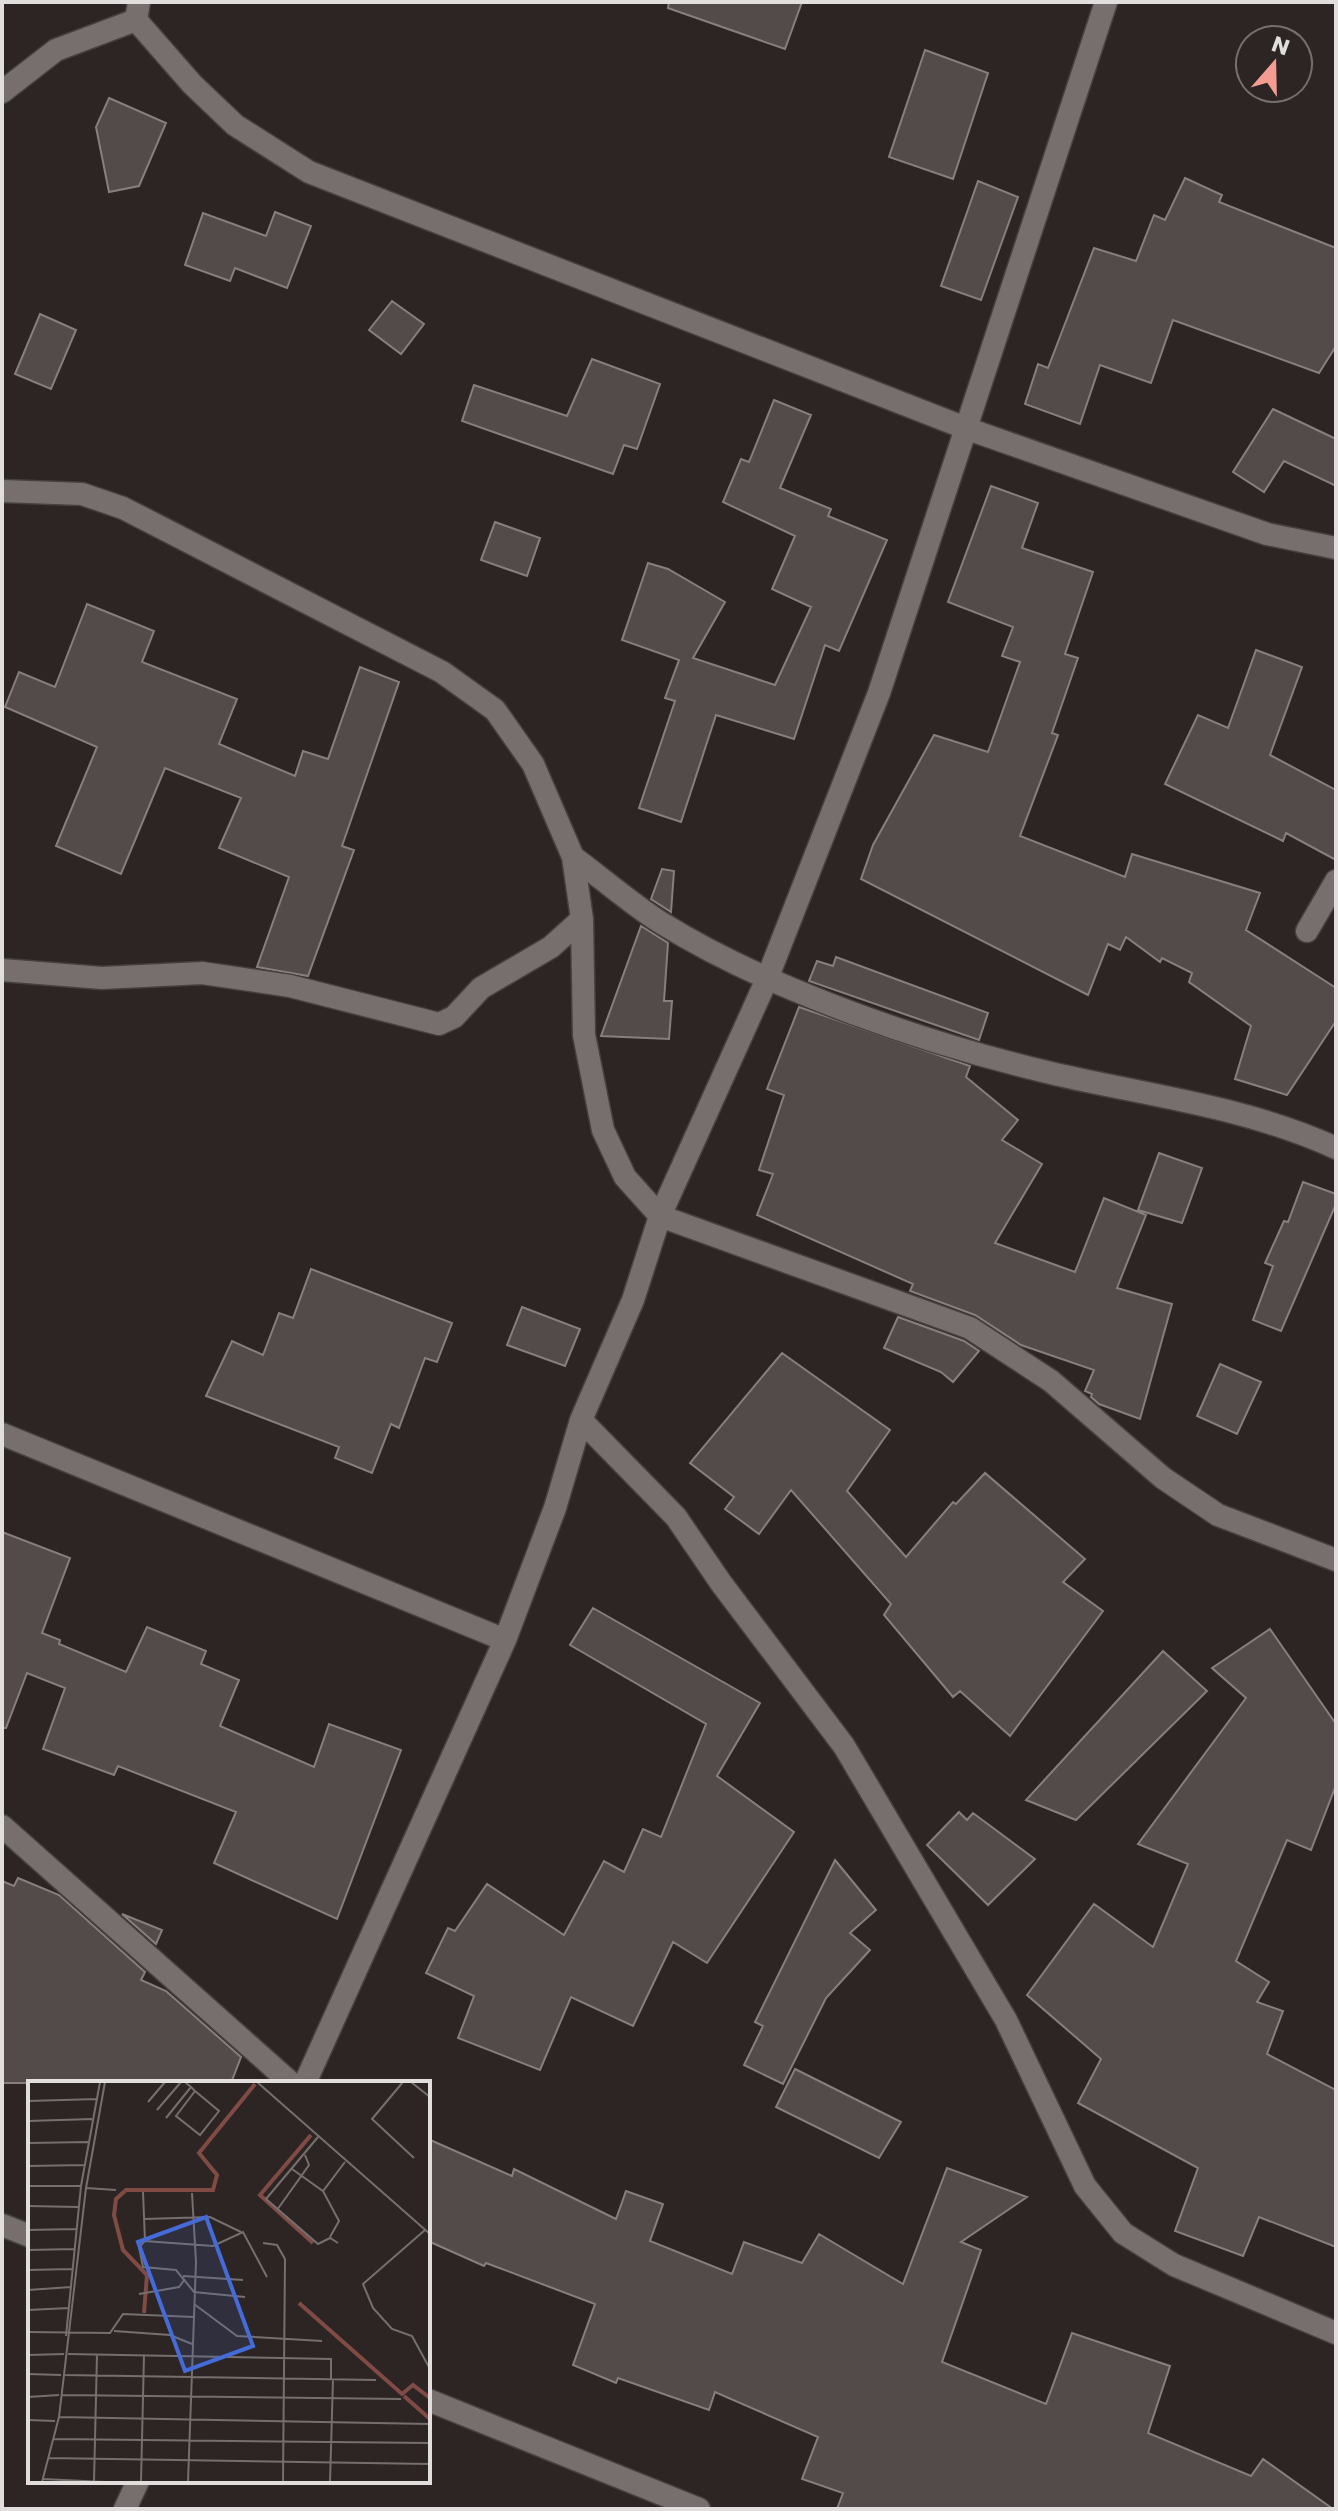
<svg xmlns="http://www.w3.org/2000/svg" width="1338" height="2511" font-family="Poppins,sans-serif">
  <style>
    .building { fill: #534b4a; stroke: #877e7d; stroke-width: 2 }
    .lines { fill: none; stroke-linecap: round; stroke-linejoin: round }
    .minor-casing { stroke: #464040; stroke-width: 25 }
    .minor { stroke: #776f6e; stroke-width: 22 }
    .inset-river { fill: none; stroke: #804b45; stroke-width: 4 }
    .inset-road { fill: none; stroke: #756f6e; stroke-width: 2 }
    .view { fill: #456bd9; fill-opacity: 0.15; stroke: #456bd9; stroke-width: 4 }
    .inset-edge { fill: none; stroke: #e3dede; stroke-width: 4 }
  </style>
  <rect width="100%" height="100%" fill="#2c2524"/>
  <path class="building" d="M669,2H802L785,49L668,8Z
    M925,50L988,73L953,179L889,157Z
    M109,98L166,123L139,186L109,192L96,127Z
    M1185,178L1222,195L1219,202L1336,248V346L1319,373L1173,320L1151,383L1100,365L1080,424L1025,404L1038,364L1048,368L1094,248L1136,261L1154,215L1165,220Z
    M978,181L1018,197L981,300L941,286Z
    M275,212L311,226L287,288L235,268L230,281L185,265L203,213L266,236Z
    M392,301L424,324L401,354L369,330Z
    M40,314L76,330L51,389L15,374Z
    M592,359L660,384L637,449L624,445L613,474L462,421L474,385L567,416Z
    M774,400L811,415L780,488L831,509L828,516L887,540L839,651L825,645L794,739L716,715L681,822L639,808L675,701L665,698L679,660L622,640L648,563L668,569L725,602L693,658L775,685L811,607L772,589L795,536L723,502L741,459L749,462Z
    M1273,409L1336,439V486L1284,461L1264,492L1233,472Z
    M991,486L1038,503L1022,548L1093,572L1065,654L1078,658L1052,733L1058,735L1020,836L1125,877L1132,854L1260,893L1246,930L1336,988V1021L1287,1095L1235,1079L1251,1026L1189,982L1192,973L1162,958L1160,962L1126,937L1120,950L1108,944L1088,995L861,879L873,845L934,735L988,752L1020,662L1002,656L1013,627L948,602Z
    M495,522L540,538L527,576L481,560Z
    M87,604L154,631L142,662L237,699L219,744L295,776L303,751L328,759L360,667L399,682L342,846L354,850L308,976L257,967L289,877L219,848L241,798L165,768L121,874L56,846L97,747L5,707L19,672L55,687Z
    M1256,650L1302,667L1270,755L1336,790V860L1286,833L1283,841L1165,784L1198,715L1228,728Z
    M662,869L674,871L671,912L651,899Z
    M641,926L668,943L664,1001H672L669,1039L601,1036Z
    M836,957L988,1013L979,1040L809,981L817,961L833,966Z
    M799,1007L970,1066L966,1077L1018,1120L1002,1140L1042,1164L995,1243L1075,1272L1104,1198L1146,1215L1117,1288L1172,1304L1140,1419L1099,1404L1091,1397L1092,1394L1085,1391L1094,1370L1021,1345L975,1315L910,1291L913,1284L757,1215L773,1174L759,1170L784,1095L767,1089Z
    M1159,1153L1202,1168L1182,1223L1138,1210Z
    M1303,1182L1336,1194V1204L1281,1331L1253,1320L1273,1266L1265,1263L1284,1221L1288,1222Z
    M311,1269L452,1323L437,1362L425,1358L399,1428L391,1424L372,1473L335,1458L339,1447L206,1396L232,1341L263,1355L279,1313L293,1318Z
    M522,1307L580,1329L565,1366L507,1345Z
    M898,1317L964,1341L979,1351L953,1382L941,1372L884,1348Z
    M782,1353L890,1430L847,1491L906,1557L953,1502L956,1504L985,1473L1085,1559L1063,1582L1103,1611L1010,1736L960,1691L953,1697L884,1615L891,1604L791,1490L759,1534L725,1509L734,1497L690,1463Z
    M1220,1364L1261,1382L1237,1434L1197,1416Z
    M2,1532L70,1558L42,1633L60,1640L59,1644L126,1672L147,1627L206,1651L201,1664L239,1680L220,1726L314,1767L329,1724L401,1750L337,1919L214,1863L236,1812L118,1766L114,1775L43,1749L65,1688L27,1673L6,1728H2Z
    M593,1608L760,1703L717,1776L794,1832L707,1963L673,1942L633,2026L571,1997L540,2070L458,2038L474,1996L426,1973L448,1928L455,1931L487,1884L564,1935L604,1861L624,1872L643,1829L661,1837L706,1724L570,1645Z
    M1270,1629L1336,1724V1785L1311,1850L1287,1840L1236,1961L1269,1982L1257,2002L1283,2011L1267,2054L1336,2090V2247L1259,2217L1243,2256L1175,2231L1198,2168L1078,2103L1101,2059L1027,1995L1094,1904L1153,1947L1188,1864L1138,1844L1246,1698L1212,1668Z
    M1163,1651L1207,1691L1076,1820L1026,1800Z
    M959,1812L967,1820L973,1813L1035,1859L988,1905L927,1845Z
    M835,1860L876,1910L850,1933L870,1950L826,1998L783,2084L744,2065L763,2026L755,2022Z
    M18,1878L59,1895L145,1972L141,1980L166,1991L241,2057L231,2083H2V1881L14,1886Z
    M122,1914L162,1930L156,1944Z
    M795,2069L901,2122L879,2158L776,2107Z
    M428,2139L512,2176L514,2169L616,2219L626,2191L663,2204L650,2241L732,2274L744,2242L802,2263L819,2234L903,2284L947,2168L1027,2197L961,2242L981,2250L942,2362L1046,2404L1072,2333L1170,2366L1148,2433L1251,2476L1263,2459L1333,2509H837L843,2493L802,2479L818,2437L715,2392L709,2410L618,2378L616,2383L573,2365L595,2304L486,2263L484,2266L428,2241Z"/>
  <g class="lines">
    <g class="minor-casing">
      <path id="minor" d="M139,2L136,20L192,84L235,125L309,172L968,429L1267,534L1336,548
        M2,92L56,50L136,20
        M2,491L82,494L123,508L442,672L495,710L533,764L573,857L582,919L584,1035L603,1130L625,1177L660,1216L970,1328L1051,1381L1163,1478L1218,1515L1336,1560
        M573,857C602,878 630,903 660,922C769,990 930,1045 1055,1074C1151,1096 1246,1107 1336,1148
        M1307,931L1336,881
        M2,970L102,978L202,973L290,986L439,1024L454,1017L481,988L551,947L582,919
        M581,1420L676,1517L721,1583L844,1746L1006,2020L1085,2186L1123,2233L1174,2265L1336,2333
        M2,1434L505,1640
        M2,1826L291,2083
        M305,2083L505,1640L555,1508L581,1420L633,1300L660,1216L767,979L879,693L1106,2
        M2,2225L30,2236
        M428,2400L699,2509
        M125,2509L138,2481"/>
    </g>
    <use href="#minor" class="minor"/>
  </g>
  <g transform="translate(28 2081)">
    <rect width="402" height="402" fill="#2c2524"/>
    <path class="inset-river" d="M283,54L232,114L285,162M271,222L374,313L385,304L402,317M116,232L119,194L95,169L86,134L88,118L98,109H185L189,94L171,72L227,3M376,315L402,338"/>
    <path class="inset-road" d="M157,1L163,6L167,10L191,30L172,54L148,35L167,10M229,1L402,153M375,1L344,38L386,77M383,1L402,16M0,20L69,18M120,21L137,1M129,29L153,1M138,37L163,6M0,40L64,38M290,56L238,118L290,163L302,157L310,162M0,62L60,61M0,85L57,84M264,88L295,110L317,81M0,105H53M58,107L88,109M295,110L311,140L302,156M115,111L117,160L185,165L215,151L239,196M0,125L50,126M249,129L281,84L277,74M116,138L182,136L213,151M0,149L48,148M397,149L335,203L345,227L364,248L384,255L402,288M117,160L111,166L115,186L148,189L166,211L217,216M235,162L249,164L257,178L255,401M0,169L46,168M0,189L44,188M155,195L215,199M0,209L43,206M111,213L151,206L157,198M166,223L209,255L294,260M0,229L41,227M86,250L142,254L164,263M0,251L82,252L95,233L166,236M38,255L53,105L72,1M40,273L303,278V298M0,274L36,273M0,293L33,294M37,294L348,299M34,314L373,318M0,316L31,314M31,336L402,343M0,339L27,340M26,358L402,362M20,377L402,383M15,398L77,401M14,401L31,336L58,107L77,1M66,401L69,273M113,401L116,274M160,401L168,181L164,112M302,401L305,298"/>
    <path class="view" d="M178,136L225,265L157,290L110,161Z"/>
    <rect width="402" height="402" class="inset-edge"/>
  </g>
  <rect width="1338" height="2511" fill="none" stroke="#e3dede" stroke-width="8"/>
  <g transform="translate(1274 64) rotate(20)"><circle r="38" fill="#2c2524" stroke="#756f6e" stroke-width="2"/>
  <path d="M0-6L14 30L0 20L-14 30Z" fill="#f59c92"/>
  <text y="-12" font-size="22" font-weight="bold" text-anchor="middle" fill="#e3dede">N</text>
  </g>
</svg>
